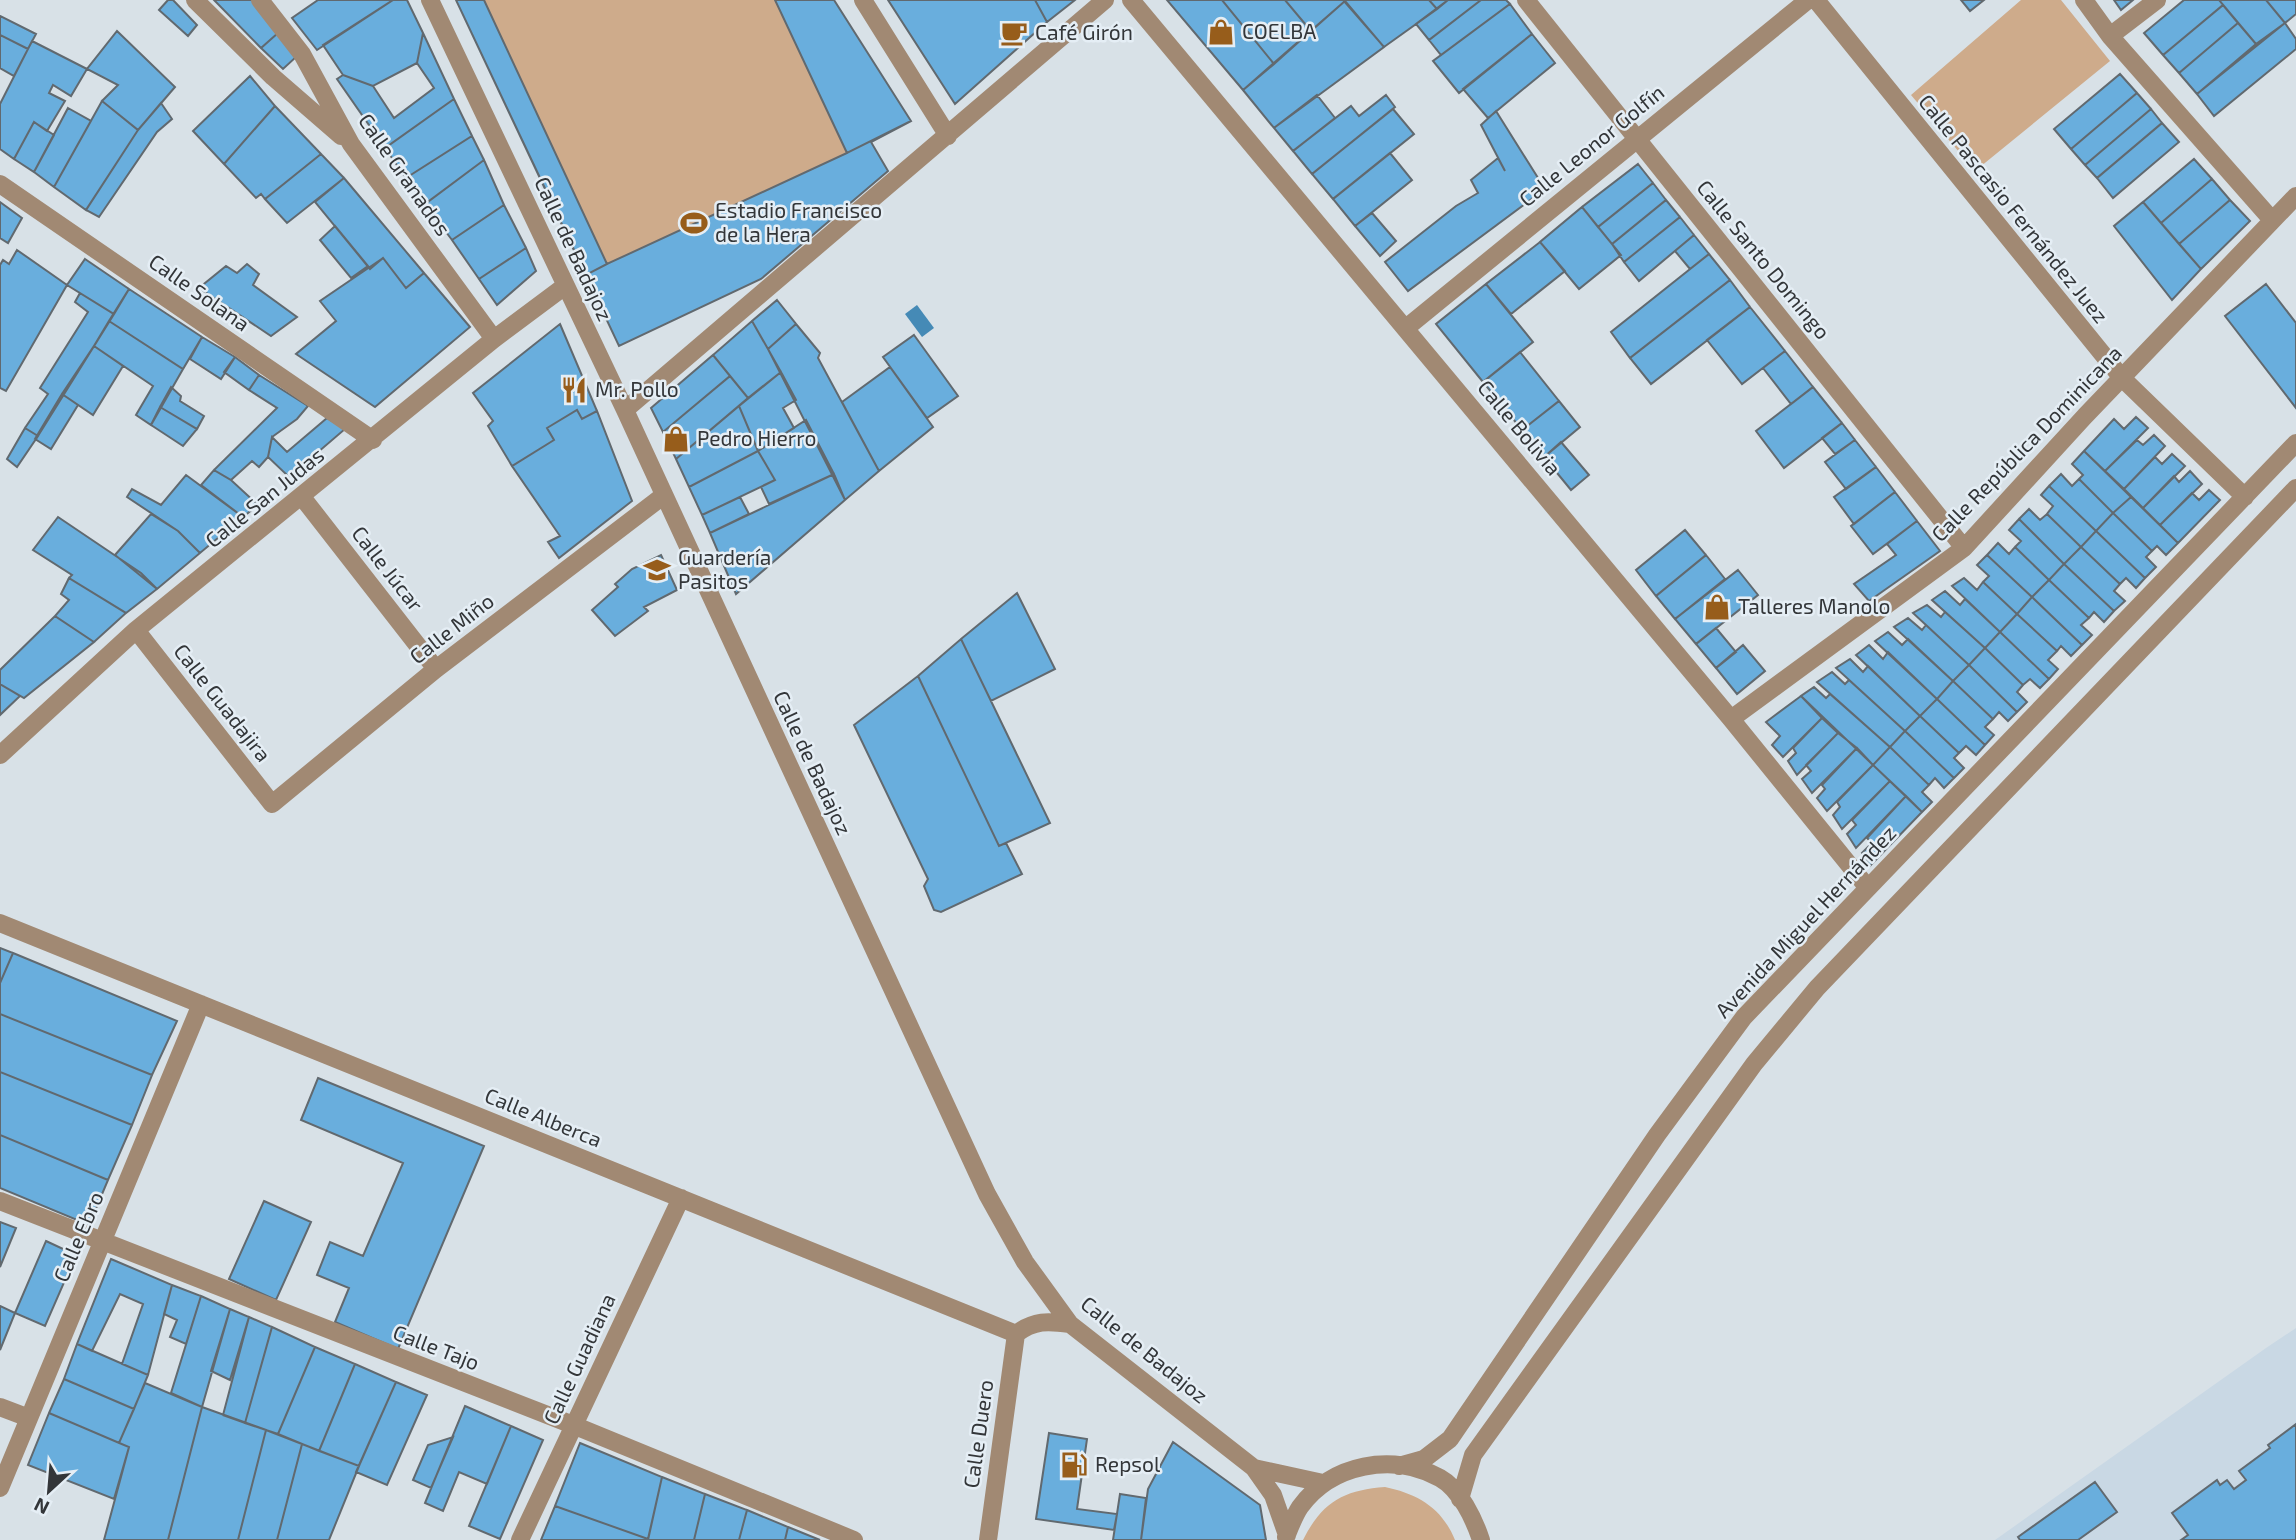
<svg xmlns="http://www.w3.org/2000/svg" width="2296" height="1540" font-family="'Exo 2',sans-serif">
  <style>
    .built { fill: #c9d8e4 }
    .green { fill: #ceab8b }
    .water { fill: #458ab6 }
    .building { fill: #69aedd; stroke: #61696f; stroke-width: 2 }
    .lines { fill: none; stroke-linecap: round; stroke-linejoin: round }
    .minor { stroke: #a18973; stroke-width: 18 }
    .labels { text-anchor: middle; stroke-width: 5; stroke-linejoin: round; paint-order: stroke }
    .poi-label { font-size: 21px; fill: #333639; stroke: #e5eef5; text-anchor: start }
    .street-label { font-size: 21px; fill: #333639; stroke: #e5eef5 }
  </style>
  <rect width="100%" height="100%" fill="#d8e1e7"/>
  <path class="built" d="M2296,1328V1540H1995L2266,1348Z"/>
  <path class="green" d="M456,0H834L911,121L871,142L888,171L761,279L619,346Z
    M2021,0H2061L2110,61L1975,171L1911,95Z
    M1385,1487C1418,1494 1442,1508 1455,1540H1303C1322,1502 1344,1490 1385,1487Z"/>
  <path class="water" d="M917,305L934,328L922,337L905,314Z"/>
  <path class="building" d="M168,0H173L197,25L188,36L159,10Z
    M214,0H252L278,33L261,48Z
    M318,0H393L317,50L292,18Z
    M393,0H407L423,33L417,63L373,86L343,75L323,45Z
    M456,0H484L607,264L847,153L775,0H834L911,121L871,142L888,171L761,279L619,346Z
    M456,0H484L607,264L586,275Z
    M775,0H834L911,121L847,153Z
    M888,0H1035L1047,22L955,104Z
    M1035,0H1075L1047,22Z
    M1167,0H1222L1274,64L1243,90Z
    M1222,0H1285L1311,31L1274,64Z
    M1285,0H1343L1345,1L1311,31Z
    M1343,0H1429L1437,9L1384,47Z
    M1429,0H1448L1437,9Z
    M1448,0H1481L1429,40L1416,24Z
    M1481,0H1506L1510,4L1441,55L1429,40Z
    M1961,0H1984L1970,11Z
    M2114,0H2133L2121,10Z
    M2184,0H2219L2223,5L2163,55L2144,33Z
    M2219,0H2266L2285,23L2256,44Z
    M2266,0H2296V14L2285,23Z
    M1345,1L1384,47L1274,128L1243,90Z
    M1510,4L1532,34L1459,93L1433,61Z
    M2223,5L2238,23L2179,73L2163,55Z
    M0,16L36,34L28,49L0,35Z
    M2238,23L2256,44L2197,94L2179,73Z
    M2285,23L2296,39V49L2214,116L2197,94Z
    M117,31L175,87L138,130L102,101L118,85L87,69Z
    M278,33L296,57L283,69L261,48Z
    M423,33L454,99L385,148L337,79L343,75L373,86L394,118L434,88L417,63Z
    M1532,34L1555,63L1488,118L1463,89Z
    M0,35L28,49L14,76L0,68Z
    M32,41L87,69L71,96L53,85L49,93L65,101L47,131L34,122L14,159L0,149V104Z
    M2120,74L2137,93L2071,149L2054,129Z
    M250,76L275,106L224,164L193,131Z
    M2137,93L2151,109L2085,165L2071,149Z
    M1317,95L1335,118L1293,151L1274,128Z
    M1386,95L1395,107L1312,174L1293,151L1351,106L1359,116Z
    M454,99L472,136L406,178L385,148Z
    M102,101L138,130L86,210L54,187Z
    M161,103L172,119L157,132L99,217L86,210L138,130Z
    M275,106L321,154L265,199L261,194L256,198L224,164Z
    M68,108L91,121L54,187L34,172Z
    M1393,109L1414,134L1333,199L1312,174Z
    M2151,109L2162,123L2097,178L2085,165Z
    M1496,111L1545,189L1408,291L1385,262L1456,206L1478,193L1471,180L1498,158L1505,171L1481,125Z
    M34,122L54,135L34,172L14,159Z
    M2162,123L2179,142L2113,198L2097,178Z
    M472,136L484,160L425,204L406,178Z
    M1390,153L1412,180L1355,226L1333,199Z
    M321,154L344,178L287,223L265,199Z
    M2194,159L2212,179L2161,223L2143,202Z
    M484,160L504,205L452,240L425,204Z
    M1638,164L1653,183L1598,227L1582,207Z
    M344,178L424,273L406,288L383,258L370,269L315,202Z
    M2212,179L2230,200L2179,244L2161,223Z
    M1653,183L1666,200L1612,244L1598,227Z
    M1666,200L1680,217L1624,262L1612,244Z
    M2230,200L2250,221L2201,269L2179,244Z
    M0,202L22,218L8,243L0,238Z
    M2143,202L2201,269L2172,300L2114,226Z
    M504,205L526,248L479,279L452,240Z
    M1582,207L1621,255L1579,289L1540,242Z
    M1372,213L1396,241L1380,256L1355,226Z
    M1680,217L1694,235L1639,281L1624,262Z
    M335,226L368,266L351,278L320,240Z
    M1694,235L1709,254L1690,269L1675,251Z
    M1540,242L1565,271L1511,314L1486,284Z
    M526,248L536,271L497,305L479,279Z
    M17,250L67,285L6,391L0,388V265L3,260L9,264Z
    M1709,254L1730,280L1630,358L1611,332Z
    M383,258L406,288L424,273L470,327L375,407L296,354L336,321L320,301Z
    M85,259L129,289L114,314L67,285Z
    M247,264L259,274L253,285L297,317L271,336L199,288L226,266L237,273Z
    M1730,280L1750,307L1651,384L1630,358Z
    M1486,284L1533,342L1483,382L1436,324Z
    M2266,284L2296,323V408L2225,316Z
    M129,289L202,337L183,369L109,321Z
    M80,293L114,314L38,436L25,428L48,394L40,388L88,312L75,302Z
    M777,300L796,324L768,349L752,321Z
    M1750,307L1785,351L1742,384L1707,340Z
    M109,321L183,369L151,425L136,415L153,386L94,346Z
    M752,321L781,372L748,398L713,355Z
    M560,324L597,411L582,419L577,410L547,428L554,440L512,466L488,426L493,421L473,393Z
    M796,324L820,353L818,358L879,471L845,500L768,349Z
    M914,335L958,396L927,418L883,357Z
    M202,337L235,357L221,379L190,359Z
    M94,346L123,366L93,415L62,394Z
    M1785,351L1813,387L1791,404L1763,368Z
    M1520,352L1559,401L1522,430L1483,382Z
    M713,355L730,376L663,432L651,408Z
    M235,357L259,375L249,390L224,372Z
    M890,367L933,427L879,471L842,402Z
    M781,372L796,400L783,408L794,428L758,451L739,406Z
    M259,375L308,406L297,419L272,437L268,457L259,467L252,461L231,480L214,470L277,408L249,390Z
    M730,376L748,398L676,459L663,432Z
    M171,387L181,396L180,401L204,416L197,429L160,407Z
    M1813,387L1842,423L1784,468L1756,431Z
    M62,394L78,405L51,449L35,439Z
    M1559,401L1580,427L1544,457L1522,430Z
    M739,406L758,451L689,487L676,459Z
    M160,407L197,429L183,446L151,425Z
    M577,410L582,419L597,411L632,501L559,558L548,542L560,536L512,466L554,440L547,428Z
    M2136,417L2148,428L2105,471L2084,451L2114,419L2124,429Z
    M327,418L345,429L289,477L268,457L272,437L287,452Z
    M806,420L834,474L769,504L761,487L775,480L758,451Z
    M1842,423L1855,440L1835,454L1822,438Z
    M25,428L38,436L17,467L7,459Z
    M2154,435L2165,446L2124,489L2105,471L2137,440L2143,445Z
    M1855,440L1876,467L1846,489L1825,462Z
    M1561,442L1589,475L1571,490L1544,457Z
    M758,451L775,480L702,515L689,487Z
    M2084,451L2131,497L2113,513L2079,479L2083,475L2072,464Z
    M2172,454L2185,466L2143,508L2124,489L2155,457L2162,464Z
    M1876,467L1895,492L1854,524L1834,497Z
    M214,470L231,480L258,505L243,517L201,485Z
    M2190,471L2202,484L2160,525L2143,508L2174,476L2179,482Z
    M834,474L845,500L736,594L710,533Z
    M2061,474L2072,486L2079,479L2113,513L2096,531L2049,486Z
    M186,475L243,517L200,553L178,531L127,497L132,489L161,505Z
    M2049,486L2096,531L2081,547L2047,514L2053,506L2041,495Z
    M2209,490L2220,500L2178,543L2160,525L2192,493L2199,500Z
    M1895,492L1917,521L1873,554L1851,526Z
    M740,497L749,514L710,533L702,515Z
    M2131,497L2178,543L2166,555L2157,546L2152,551L2113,513Z
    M2029,509L2040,520L2047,514L2081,547L2064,564L2019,519Z
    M2113,513L2152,551L2146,557L2156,567L2145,578L2096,531Z
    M151,514L178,531L200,553L157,589L115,555Z
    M58,517L141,573L157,589L126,613L69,578L72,575L33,550Z
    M2019,519L2064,564L2049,580L2015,547L2021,541L2009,530Z
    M1917,521L1940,551L1869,601L1854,584L1896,555L1887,544Z
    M1685,530L1706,555L1656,596L1636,570Z
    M2096,531L2145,578L2136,588L2126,578L2120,584L2081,547Z
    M1998,543L2009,554L2015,547L2049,580L2032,597L1987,555Z
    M2081,547L2120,584L2114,591L2125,601L2114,611L2064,564Z
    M661,555L677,590L644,607L648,611L615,636L592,610L618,587L615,584L632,569Z
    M1706,555L1725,579L1675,619L1656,596Z
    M1987,555L2032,597L2017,614L1983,582L1989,576L1977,565Z
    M2064,564L2114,611L2104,622L2094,612L2089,618L2049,580Z
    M1738,570L1758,595L1696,644L1675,619Z
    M69,578L126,613L94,642L55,616L69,600L61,594Z
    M1964,578L1977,590L1983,582L2017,614L2000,632L1952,586Z
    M2049,580L2089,618L2081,625L2092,635L2082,645L2032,597Z
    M1945,591L1960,605L1965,599L2000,632L1985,648L1932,600Z
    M1017,593L1055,669L991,701L961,639Z
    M2032,597L2082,645L2071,656L2061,646L2057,651L2017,614Z
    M1927,605L1941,617L1945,612L1985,648L1969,665L1913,613Z
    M2017,614L2057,651L2048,660L2058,669L2049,679L2000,632Z
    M55,616L94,642L24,698L0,684V670Z
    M1908,618L1922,630L1926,625L1969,665L1953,681L1894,627Z
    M1716,628L1736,652L1716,668L1696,644Z
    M1888,632L1902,645L1908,639L1953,681L1937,699L1875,641Z
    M2000,632L2049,679L2040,688L2030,679L2023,685L1985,648Z
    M961,639L1050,823L999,846L918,676Z
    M1743,645L1765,671L1737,694L1716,668Z
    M1869,645L1883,659L1888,652L1937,699L1920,716L1856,655Z
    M1985,648L2023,685L2017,692L2027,702L2017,712L1969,665Z
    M1850,659L1863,672L1868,666L1920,716L1905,731L1836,668Z
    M1969,665L2017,712L2008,721L1999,712L1993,719L1953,681Z
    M1832,672L1845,684L1849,680L1905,731L1890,747L1817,682Z
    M918,676L999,846L1006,843L1022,874L941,912L934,910L924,886L928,879L854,725Z
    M1953,681L1993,719L1985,727L1994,735L1985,745L1937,699Z
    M0,684L20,696L0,715Z
    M1814,687L1826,698L1830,694L1890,747L1873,765L1801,696Z
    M1801,696L1822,718L1783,757L1772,745L1780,736L1766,722Z
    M1937,699L1985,745L1976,755L1966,746L1959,753L1920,716Z
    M1920,716L1959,753L1954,758L1964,768L1954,778L1905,731Z
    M1822,718L1838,733L1797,775L1788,761L1796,753L1793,748Z
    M1905,731L1954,778L1944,788L1935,778L1929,785L1890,747Z
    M1838,733L1857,748L1812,793L1802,779L1811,771L1806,765Z
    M1890,747L1929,785L1922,792L1932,802L1922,812L1873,765Z
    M1857,748L1873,765L1827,811L1817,798L1825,789L1822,785Z
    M1873,765L1890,781L1842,829L1833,815L1840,807L1837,802Z
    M1890,781L1906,796L1856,848L1847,834L1856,825L1852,820Z
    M1906,796L1922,812L1870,866L1862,853L1872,843L1867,838Z
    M0,948L13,953L0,983Z
    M13,953L177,1021L152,1075L0,1014V983Z
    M0,1014L152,1075L132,1125L0,1072Z
    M0,1072L132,1125L108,1180L0,1135Z
    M318,1078L484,1146L398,1349L335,1322L349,1288L317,1275L330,1242L363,1256L403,1163L301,1120Z
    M0,1135L108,1180L89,1225L0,1188Z
    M264,1201L311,1222L276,1300L229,1279Z
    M0,1222L16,1228L0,1267Z
    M46,1241L76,1255L45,1326L15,1313Z
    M111,1259L172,1285L148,1375L122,1364L143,1304L120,1294L92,1351L77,1344Z
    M172,1285L201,1296L186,1344L170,1337L177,1320L164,1314Z
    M201,1296L230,1309L202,1407L171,1393Z
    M0,1306L15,1313L0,1350Z
    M230,1309L249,1317L230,1380L211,1371Z
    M249,1317L272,1327L245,1423L223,1415Z
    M272,1327L315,1347L278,1434L245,1423Z
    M77,1344L148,1375L134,1409L64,1379Z
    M315,1347L355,1364L319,1451L278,1434Z
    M355,1364L396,1382L359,1466L319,1451Z
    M64,1379L134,1409L119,1443L49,1413Z
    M396,1382L427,1395L387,1485L356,1472Z
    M145,1383L202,1407L168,1540H104L129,1447L119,1443Z
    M465,1406L511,1426L487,1484L459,1472L443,1511L425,1503Z
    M202,1407L266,1430L238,1540H168Z
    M49,1413L129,1447L114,1499L28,1465Z
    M2296,1424V1540H2181L2188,1535L2172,1513L2217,1480L2220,1485L2227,1480L2234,1489L2246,1480L2239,1471L2270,1448L2268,1445Z
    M511,1426L543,1440L500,1539L469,1526Z
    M266,1430L302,1444L277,1540H238Z
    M1049,1433L1087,1439L1077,1509L1117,1514L1114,1530L1036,1519Z
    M453,1437L431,1488L413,1480L428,1445Z
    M1173,1442L1260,1505L1266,1540H1141L1148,1489Z
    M580,1443L662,1477L648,1539L555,1506Z
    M302,1444L359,1466L329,1540H277Z
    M662,1477L705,1494L694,1540H648Z
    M2095,1482L2117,1512L2078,1540H2020L2018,1537Z
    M705,1494L747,1510L739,1540H694Z
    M1120,1494L1146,1498L1141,1540H1113Z
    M555,1506L648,1539V1540H541Z
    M747,1510L788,1527L785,1540H739Z
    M788,1527L820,1540H785Z"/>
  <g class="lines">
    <path class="minor" d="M195,0L273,77L341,136
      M260,0L302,54L351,144L494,339
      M430,0L625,410L987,1194L1025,1262L1070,1324L1254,1468L1273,1495L1287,1535
      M863,0L948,136
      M1131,0L1731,719L1868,888
      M1526,0L1964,548
      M1816,0L2122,378L2245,497
      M2084,0L2110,36L2272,220
      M2110,36L2157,0
      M0,184L373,440
      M1406,328L1808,0
      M625,410L1105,0
      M302,497L436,669
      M136,630L272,804L436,669L663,496
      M1731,719L1964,548L2085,416L2296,196
      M0,755L136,630L494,339L565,286
      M0,923L1016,1334C1034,1320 1048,1321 1070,1324
      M0,1201L573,1425L854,1540
      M0,1407L29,1418
      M1399,1466L1424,1459L1450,1439L1657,1135L1744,1017L2296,443
      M1254,1468L1323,1483
      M0,1488L201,1004
      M1460,1499L1473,1455L1754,1064L1817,988L2296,488
      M1286,1537C1290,1527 1294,1516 1300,1507C1331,1464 1393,1452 1440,1478C1460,1489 1474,1519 1481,1540
      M520,1540L681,1198
      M988,1540L1016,1334"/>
  </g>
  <defs>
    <g id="shop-bare" transform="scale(2.1)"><path d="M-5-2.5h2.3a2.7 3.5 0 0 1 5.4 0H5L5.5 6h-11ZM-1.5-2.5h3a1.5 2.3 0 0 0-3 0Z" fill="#975d1b" stroke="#e5eef5" stroke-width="2.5" paint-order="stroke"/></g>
    <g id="cafe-bare" transform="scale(2.1)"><path d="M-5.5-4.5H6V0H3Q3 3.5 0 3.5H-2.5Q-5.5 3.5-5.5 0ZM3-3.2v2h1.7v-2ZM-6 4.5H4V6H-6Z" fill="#975d1b" stroke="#e5eef5" stroke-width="2.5" paint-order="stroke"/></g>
    <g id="stadium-bare" transform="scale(2.1)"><path d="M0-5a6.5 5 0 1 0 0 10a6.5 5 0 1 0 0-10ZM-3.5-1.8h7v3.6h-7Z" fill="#975d1b" stroke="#e5eef5" stroke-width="2.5" paint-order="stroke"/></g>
    <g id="restaurant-bare" transform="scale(2.1)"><path d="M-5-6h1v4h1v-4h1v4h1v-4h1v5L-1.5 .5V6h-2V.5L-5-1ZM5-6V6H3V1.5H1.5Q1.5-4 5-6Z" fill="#975d1b" stroke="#e5eef5" stroke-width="2.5" paint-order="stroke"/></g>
    <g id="school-bare" transform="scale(2.1)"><path d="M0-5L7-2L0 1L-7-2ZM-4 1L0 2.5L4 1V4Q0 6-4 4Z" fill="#975d1b" stroke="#e5eef5" stroke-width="2.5" paint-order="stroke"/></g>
    <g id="fuel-bare" transform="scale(2.1)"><path d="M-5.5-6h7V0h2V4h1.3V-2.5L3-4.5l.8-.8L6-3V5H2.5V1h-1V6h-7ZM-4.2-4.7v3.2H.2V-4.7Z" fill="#975d1b" stroke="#e5eef5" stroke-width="2.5" paint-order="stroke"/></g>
  </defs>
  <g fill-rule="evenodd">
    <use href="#shop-bare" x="1221" y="32"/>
    <use href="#cafe-bare" x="1014" y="33"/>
    <use href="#stadium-bare" x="694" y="223"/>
    <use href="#restaurant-bare" x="574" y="390"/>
    <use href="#shop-bare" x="676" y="439"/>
    <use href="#school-bare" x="657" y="570"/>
    <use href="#shop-bare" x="1717" y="607"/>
    <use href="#fuel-bare" x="1074" y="1465"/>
  </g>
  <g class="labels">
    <g class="poi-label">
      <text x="1242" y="39">COELBA</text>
      <text x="1035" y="40">Café Girón</text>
      <text x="715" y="218">Estadio Francisco<tspan x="715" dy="24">de la Hera</tspan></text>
      <text x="595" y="397">Mr. Pollo</text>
      <text x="697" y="446">Pedro Hierro</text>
      <text x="678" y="565">Guardería<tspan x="678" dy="24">Pasitos</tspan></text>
      <text x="1738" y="614">Talleres Manolo</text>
      <text x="1095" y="1472">Repsol</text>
    </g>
    <g class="street-label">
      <text transform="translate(1592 146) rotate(-39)" y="7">Calle Leonor Golfín</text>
      <text transform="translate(404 175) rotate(55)" y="7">Calle Granados</text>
      <text transform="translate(2013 209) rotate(51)" y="7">Calle Pascasio Fernández Juez</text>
      <text transform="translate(573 249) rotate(65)" y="7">Calle de Badajoz</text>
      <text transform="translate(1763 260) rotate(51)" y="7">Calle Santo Domingo</text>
      <text transform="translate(199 293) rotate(35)" y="7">Calle Solana</text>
      <text transform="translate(1519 428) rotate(50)" y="7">Calle Bolivia</text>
      <text transform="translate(2027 444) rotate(-46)" y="7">Calle República Dominicana</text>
      <text transform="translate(265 498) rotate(-39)" y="7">Calle San Judas</text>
      <text transform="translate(387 569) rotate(52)" y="7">Calle Júcar</text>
      <text transform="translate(452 629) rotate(-38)" y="7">Calle Miño</text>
      <text transform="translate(222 703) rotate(52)" y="7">Calle Guadajira</text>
      <text transform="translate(812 763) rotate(65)" y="7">Calle de Badajoz</text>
      <text transform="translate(1806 922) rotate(-47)" y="7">Avenida Miguel Hernández</text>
      <text transform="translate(543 1118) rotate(22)" y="7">Calle Alberca</text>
      <text transform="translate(79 1237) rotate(-67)" y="7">Calle Ebro</text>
      <text transform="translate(436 1348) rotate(21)" y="7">Calle Tajo</text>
      <text transform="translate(1144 1350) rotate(39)" y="7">Calle de Badajoz</text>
      <text transform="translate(580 1359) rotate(-65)" y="7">Calle Guadiana</text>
      <text transform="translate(979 1434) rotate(-82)" y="7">Calle Duero</text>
    </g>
  </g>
  <g transform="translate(49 1491) rotate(206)" stroke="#e5eef5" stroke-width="5" paint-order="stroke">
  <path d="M0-5L12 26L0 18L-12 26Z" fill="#333639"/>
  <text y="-10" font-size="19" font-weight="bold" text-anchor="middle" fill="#333639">N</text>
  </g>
</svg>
